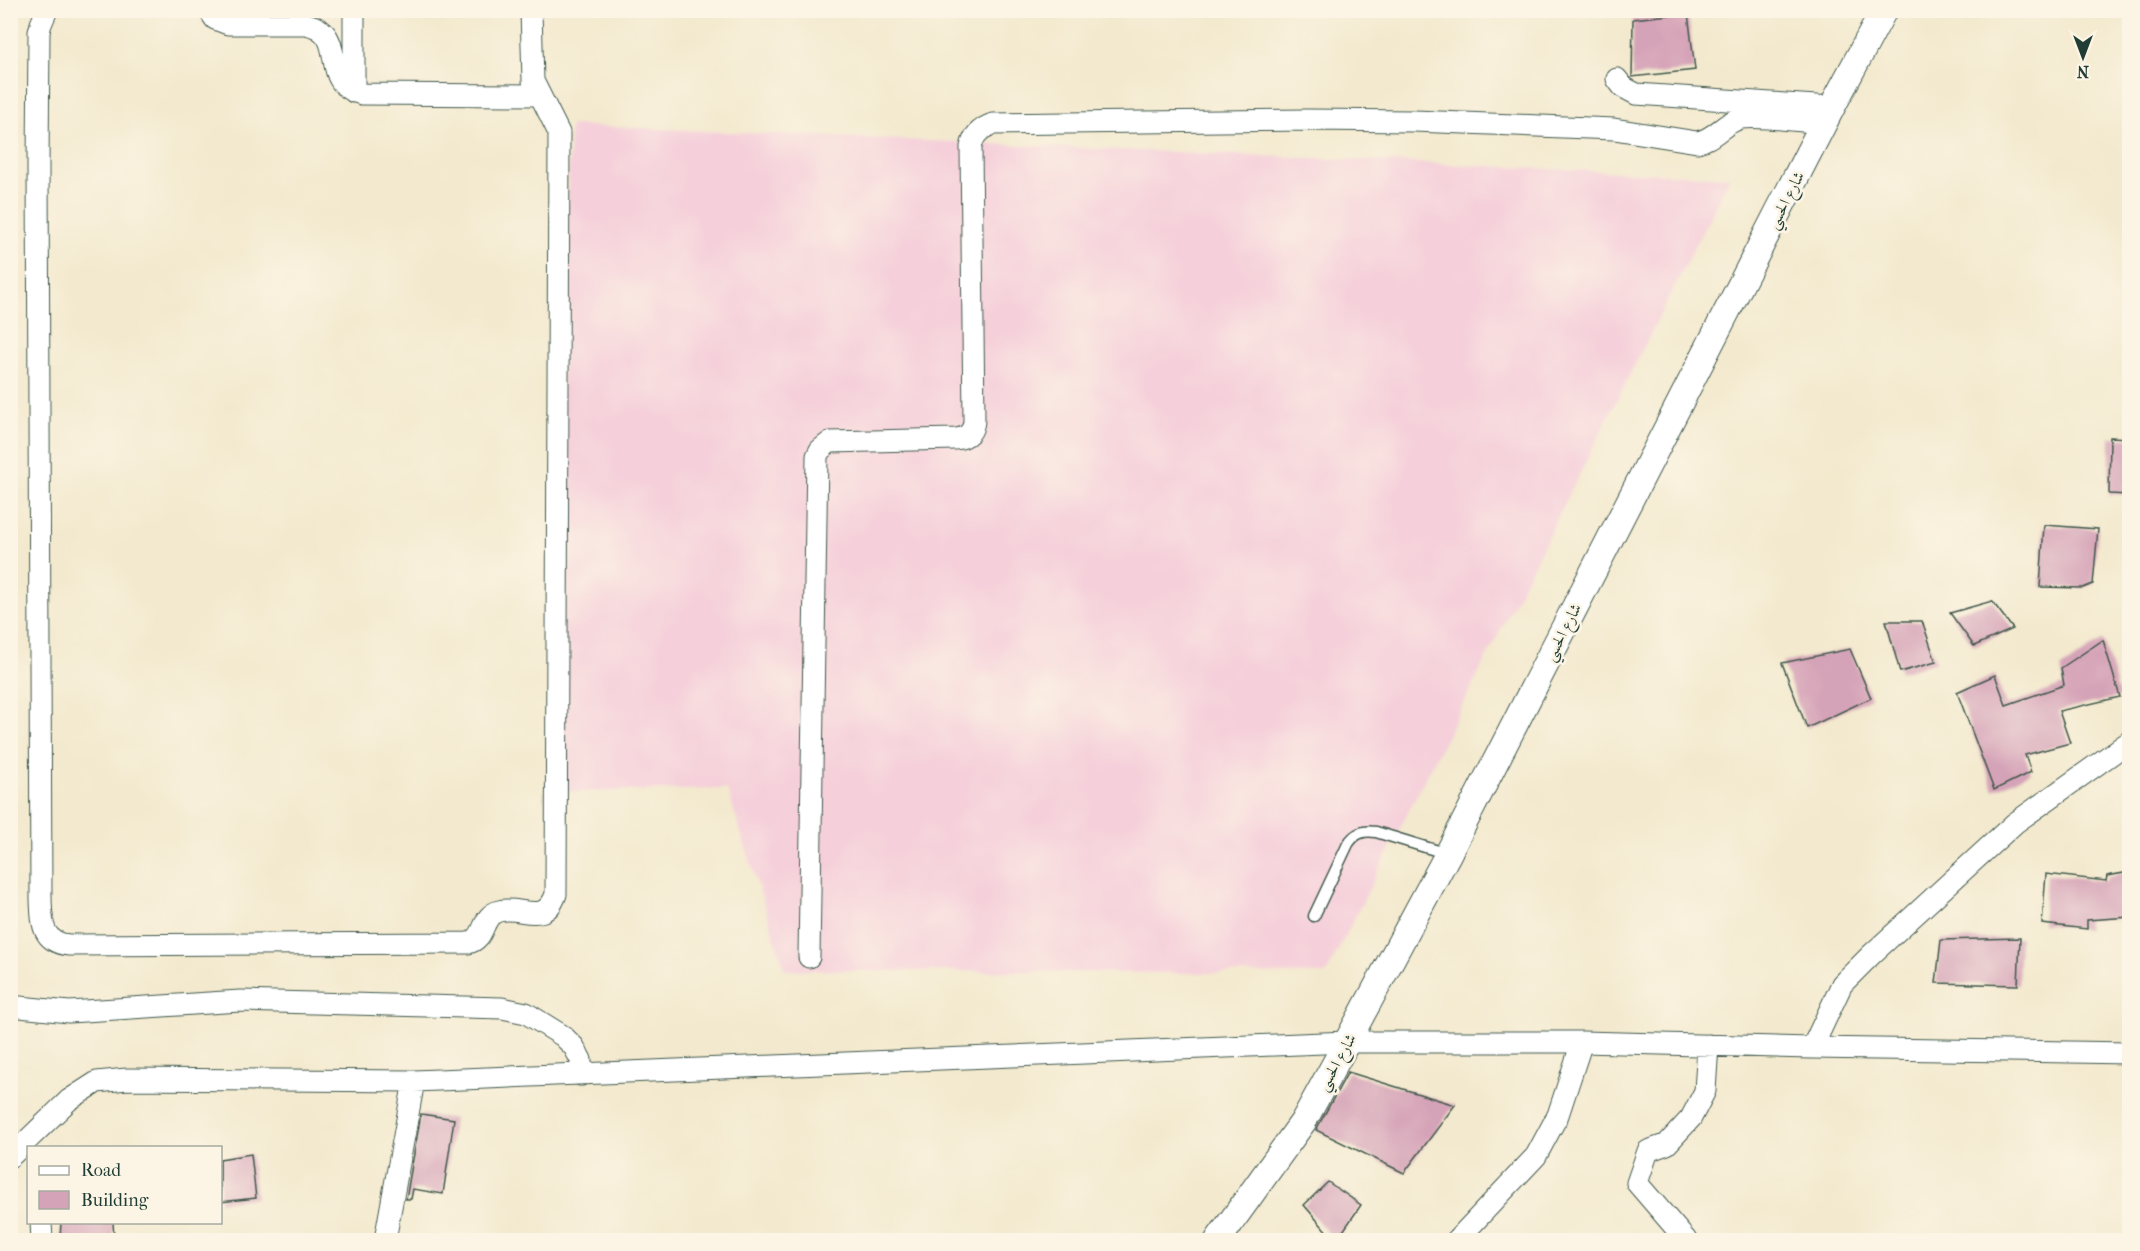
<svg xmlns="http://www.w3.org/2000/svg" width="2140" height="1251" font-family="'IM FELL French Canon',Amiri,serif">
  <style>
    .built { fill: #f5cfda }
    .building { fill: #d5a3b7 }
    .lines { fill: none; stroke-linecap: round; stroke-linejoin: round }
    .service-casing { stroke: #3f574b; stroke-width: 13 }
    .minor-casing { stroke: #3f574b; stroke-width: 23 }
    .tertiary-casing { stroke: #3f574b; stroke-width: 28 }
    .service { stroke: #fff; stroke-width: 10 }
    .minor { stroke: #fff; stroke-width: 21 }
    .tertiary { stroke: #fff; stroke-width: 26 }
    .labels { text-anchor: middle; stroke-width: 5; stroke-linejoin: round; paint-order: stroke }
    .street-label { font-size: 16px; fill: #1f3d34; stroke: #fcf5e5 }
  </style>
  <rect width="100%" height="100%" fill="#fcf5e5"/>
  <filter id="ink" filterUnits="userSpaceOnUse"><feTurbulence type="fractalNoise" baseFrequency=".0167" numOctaves="2"/><feDisplacementMap in="SourceGraphic" scale="12" xChannelSelector="R" yChannelSelector="G"/><feConvolveMatrix kernelMatrix="1 2 1 2 8 2 1 2 1" color-interpolation-filters="sRGB"/></filter>
  <filter id="wash" filterUnits="userSpaceOnUse"><feTurbulence type="fractalNoise" baseFrequency=".008" numOctaves="4" result="noise"/><feDisplacementMap in="SourceGraphic" scale="24" xChannelSelector="R" yChannelSelector="G"/><feGaussianBlur stdDeviation="1.35" result="paint"/><feColorMatrix in="noise" values="0 0 0 0 0 0 0 0 0 0 0 0 0 0 0 0 0 1.4 0 .05"/><feComposite in="paint" operator="in"/></filter>
  <g filter="url(#wash)">
    <rect width="100%" height="100%" fill="#f3e9ce"/>
    <path class="built" d="M570,125L1730,177L1326,974L785,970L727,789L551,792Z"/>
    <g id="blocks">
      <path class="building" d="M1688,13L1695,70L1632,77L1633,19Z
        M2110,437L2130,438V495L2109,494Z
        M2044,525L2098,529L2093,584L2083,588L2040,587Z
        M1992,601L2013,629L1974,646L1950,613Z
        M1886,621H1922L1936,662L1900,672Z
        M2103,640L2120,697L2059,711L2070,743L2025,755L2031,772L1994,790L1957,692L1995,675L2006,705L2064,685L2061,668Z
        M1850,649L1871,698L1807,728L1782,663Z
        M2130,872V917L2087,920V929L2042,924L2046,874L2106,881L2107,876Z
        M2020,938L2018,985L1936,983L1941,940Z
        M1348,1072L1455,1105L1404,1173L1316,1130Z
        M421,1114L454,1119L443,1194L413,1189L411,1199H406Z
        M251,1154L256,1198L220,1202V1159Z
        M1328,1182L1361,1205L1337,1240H1334L1304,1205Z
        M61,1222H113L114,1240H60Z"/>
    </g>
  </g>
  <g filter="url(#ink)">
    <use href="#blocks" fill-opacity="0" stroke="#3f574b" stroke-width="1.5"/>
    <g class="lines">
      <g class="service-casing">
        <path id="service" d="M1314,916L1348,844C1355,833 1363,830 1376,832L1448,854"/>
      </g>
      <g class="minor-casing">
        <path id="minor" d="M47,10L41,24L39,32L38,165L41,899C42,922 41,942 69,945L468,943C487,939 480,916 499,911C521,905 545,927 556,894L559,133L533,81L531,10
          M209,10L215,19L228,24H306C352,34 315,82 362,94L539,95
          M354,10V92
          M1617,79L1623,87L1636,94L1832,107
          M809,957L817,456L820,450L830,442L955,439C968,438 974,431 974,419L971,147C974,134 981,128 993,124L1308,120L1414,121L1614,129L1697,142C1713,140 1723,124 1738,119C1753,114 1806,122 1824,123
          M10,1006L69,1012L240,1001L502,1008L526,1013L563,1036L574,1047L581,1060V1075
          M1812,1048L1842,984L1872,954L2015,823L2130,741
          M10,1157L69,1100L97,1082L127,1079L414,1081L1347,1042H1582L1812,1048L2130,1053
          M41,1222L42,1240
          M385,1240L414,1081
          M1457,1240L1536,1156L1558,1115L1582,1042
          M1686,1240L1637,1183L1648,1151L1667,1144L1691,1118L1705,1091L1708,1045"/>
      </g>
      <g class="tertiary-casing">
        <path id="tertiary" d="M1218,1240L1303,1122L1347,1042L1448,854L1832,107L1884,10"/>
      </g>
      <use href="#service" class="service"/>
      <use href="#minor" class="minor"/>
      <use href="#tertiary" class="tertiary"/>
    </g>
  </g>
  <g class="labels">
    <g class="street-label">
      <text transform="translate(1785 200) rotate(-63)" y="6">شارع الحسي</text>
      <text transform="translate(1562 632) rotate(-63)" y="6">شارع الحسي</text>
      <text transform="translate(1336 1062) rotate(-61)" y="6">شارع الحسي</text>
    </g>
  </g>
  <rect width="2140" height="1251" fill="none" stroke="#fcf5e5" stroke-width="36"/>
  <rect x="27" y="1146" width="195" height="78" fill="#fcf5e5" stroke="#a4ab9e" stroke-width="1.5"/>
  <rect x="39" y="1166" width="30" height="9" fill="#ffffff" stroke="#a4ab9e" stroke-width="1.5"/>
  <text x="81" y="1176" font-size="18" fill="#1f3d34">Road</text>
  <rect x="39" y="1191" width="30" height="18" fill="#d5a3b7" stroke="#a4ab9e" stroke-width="1.5"/>
  <text x="81" y="1206" font-size="18" fill="#1f3d34">Building</text>
  <g transform="translate(2083 57) rotate(180)" stroke="#fcf5e5" stroke-width="4.5" paint-order="stroke">
  <path d="M0-4.5L10 22L0 15L-10 22Z" fill="#1f3d34"/>
  <text y="-9" font-size="16" font-weight="bold" text-anchor="middle" fill="#1f3d34">N</text>
  </g>
</svg>
